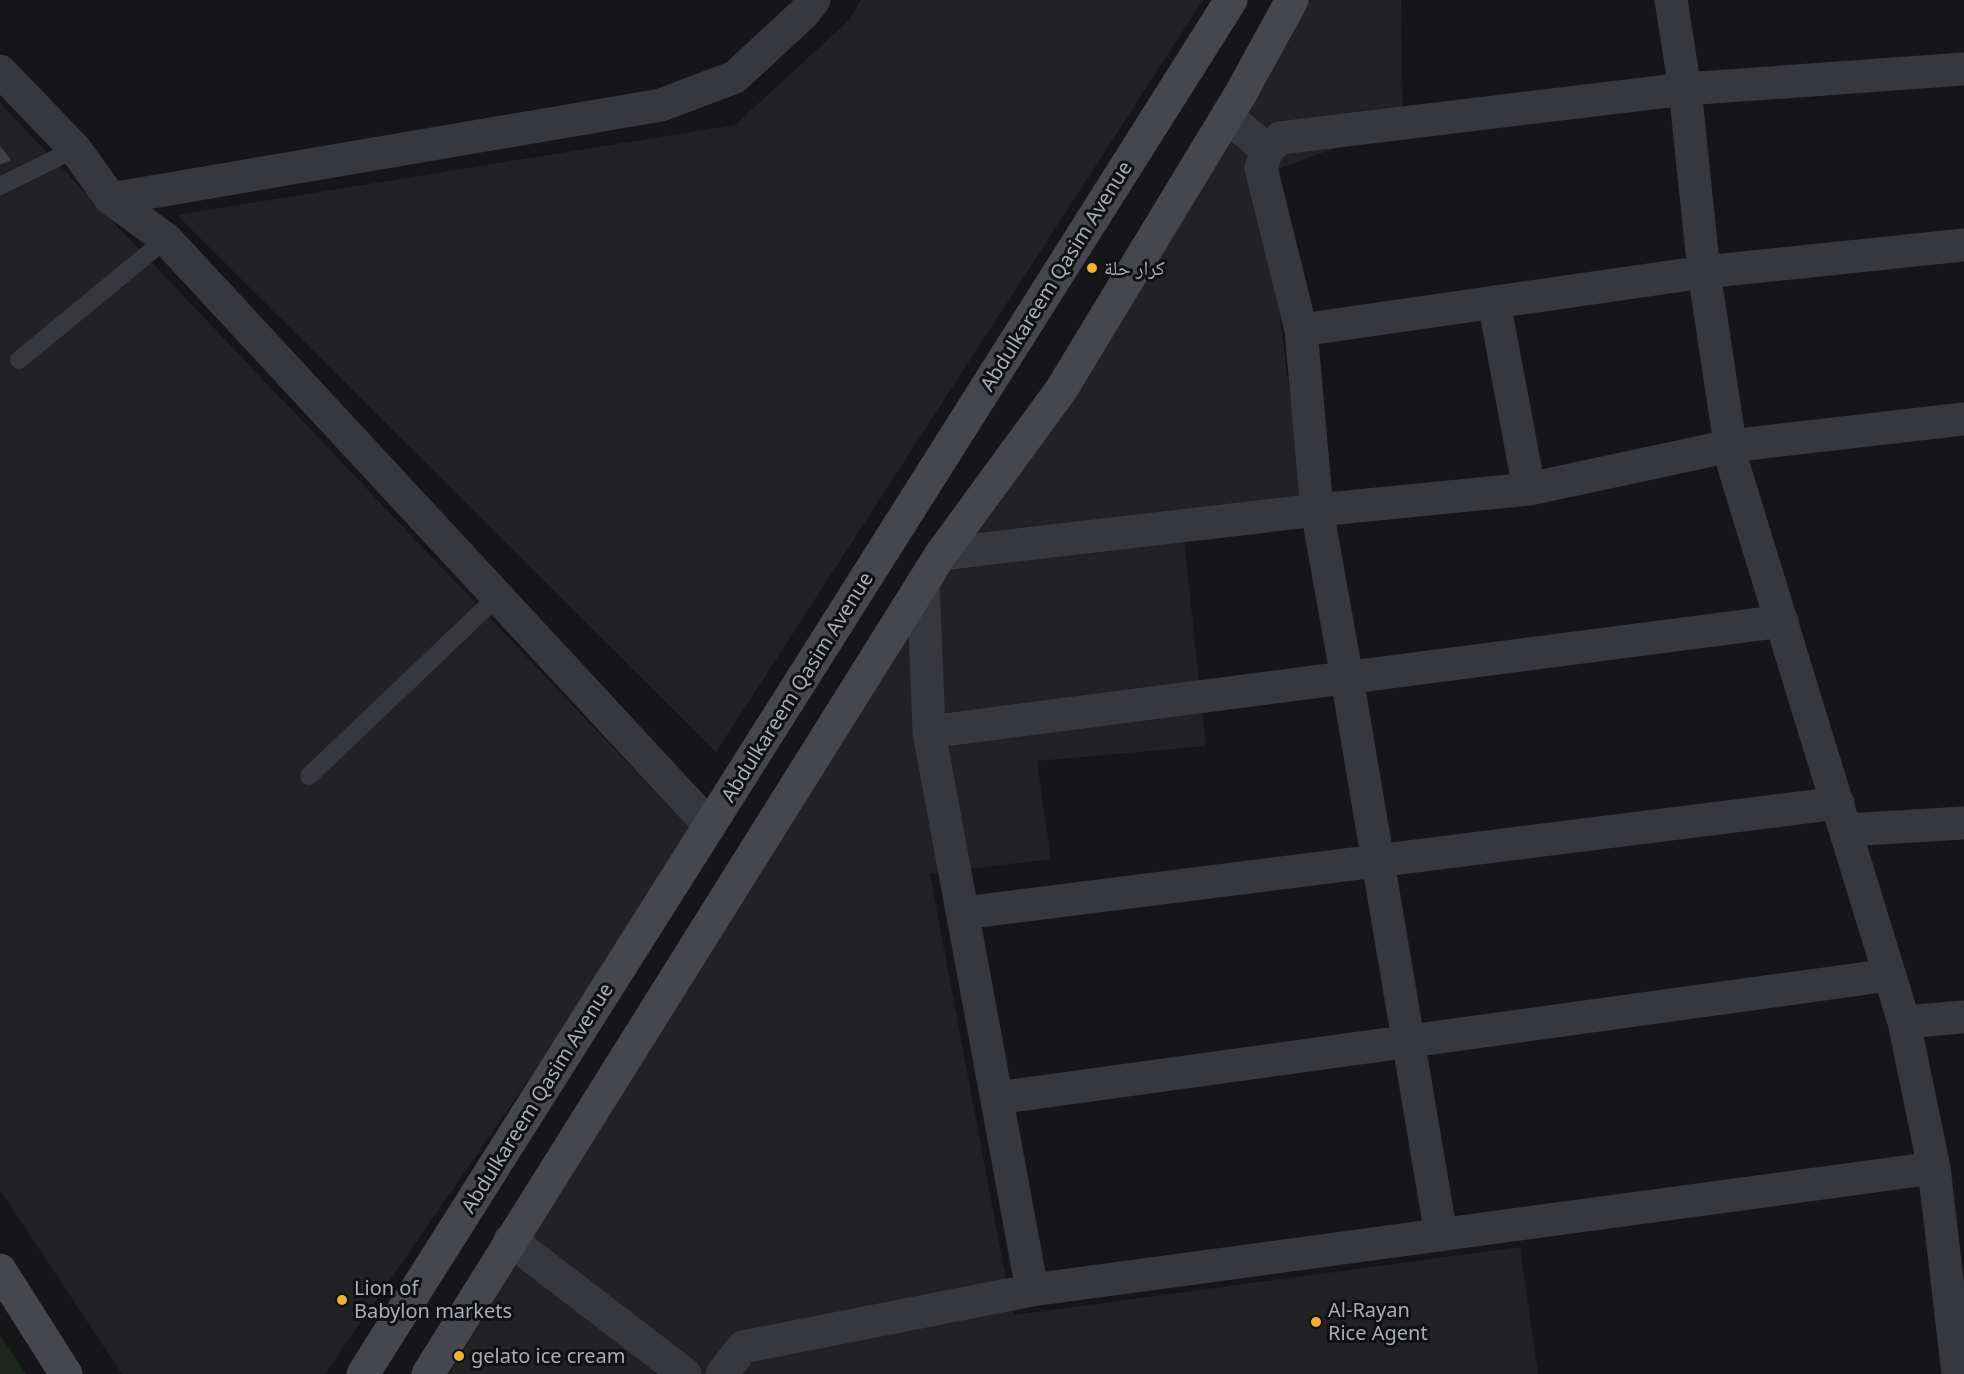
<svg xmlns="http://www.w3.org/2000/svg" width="1964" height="1374" font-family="'Noto Sans','Noto Naskh Arabic',sans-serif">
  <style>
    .built { fill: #222225 }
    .green { fill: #1e261f }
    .building { fill: #404145 }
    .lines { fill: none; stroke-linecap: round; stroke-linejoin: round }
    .service { stroke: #37383d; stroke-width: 18 }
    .minor { stroke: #37383d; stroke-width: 33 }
    .secondary { stroke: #45474d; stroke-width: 33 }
    .poi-dot { fill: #f2b134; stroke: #111113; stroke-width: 2 }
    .labels { text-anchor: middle; stroke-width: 6; stroke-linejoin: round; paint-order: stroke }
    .poi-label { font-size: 20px; fill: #a8adb8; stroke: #111113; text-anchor: start }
    .street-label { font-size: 20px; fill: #a8adb8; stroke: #111113 }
  </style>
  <rect width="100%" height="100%" fill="#161618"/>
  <path class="built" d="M861,0H1203L716,752L177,215L735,125L848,21Z
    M1310,0H1401L1403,123L1262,175L1303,499L1184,539L1206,746L1037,761L1051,859L930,874L1004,1269L1014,1315L1520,1247L1538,1374H449L886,643Z
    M0,103L697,836L325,1374H122L0,1190Z"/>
  <path class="green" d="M0,1335L26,1374H0Z"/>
  <path class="building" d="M0,146L11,160L0,165Z"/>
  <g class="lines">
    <path class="service" d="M0,186L75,149
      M19,360L166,239
      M309,776L497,597"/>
    <path class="minor" d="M1671,0L1685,89L1704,272L1733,464L1904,1022L1934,1168L1958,1374
      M0,71L75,149L111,199L166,239L709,825
      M1227,116L1267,150
      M111,199L661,105L735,77L804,13L814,0
      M1494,302L1529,489
      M1301,330L1704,272L1964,245
      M941,554L1317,510L1529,489L1730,446L1964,419
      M923,582L929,732L1032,1290
      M929,732L1782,621
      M1846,830L1964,823
      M963,913L1838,803
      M1904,1022L1964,1017
      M997,1098L1889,975
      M1441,1235L1347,678L1317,510L1301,330L1261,168L1267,150L1280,138L1685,89L1964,69
      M510,1240L685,1374
      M722,1374L743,1347L1032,1290L1934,1168"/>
    <path class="secondary" d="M0,1270L66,1374
      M363,1374L1231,0
      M428,1374L941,554L1061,390L1241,93L1292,0"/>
  </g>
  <g class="poi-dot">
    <circle cx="1092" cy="268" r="6"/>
    <circle cx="342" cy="1300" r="6"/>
    <circle cx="1316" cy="1322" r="6"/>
    <circle cx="459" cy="1356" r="6"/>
  </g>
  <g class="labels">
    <g class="poi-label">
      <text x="1104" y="275">كرار حلة</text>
      <text x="354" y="1295">Lion of<tspan x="354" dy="23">Babylon markets</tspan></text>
      <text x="1328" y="1317">Al-Rayan<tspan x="1328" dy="23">Rice Agent</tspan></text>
      <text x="471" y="1363">gelato ice cream</text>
    </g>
    <g class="street-label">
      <text transform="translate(1056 276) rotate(-58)" y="7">Abdulkareem Qasim Avenue</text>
      <text transform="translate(797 687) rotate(-58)" y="7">Abdulkareem Qasim Avenue</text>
      <text transform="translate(537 1098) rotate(-58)" y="7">Abdulkareem Qasim Avenue</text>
    </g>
  </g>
</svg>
